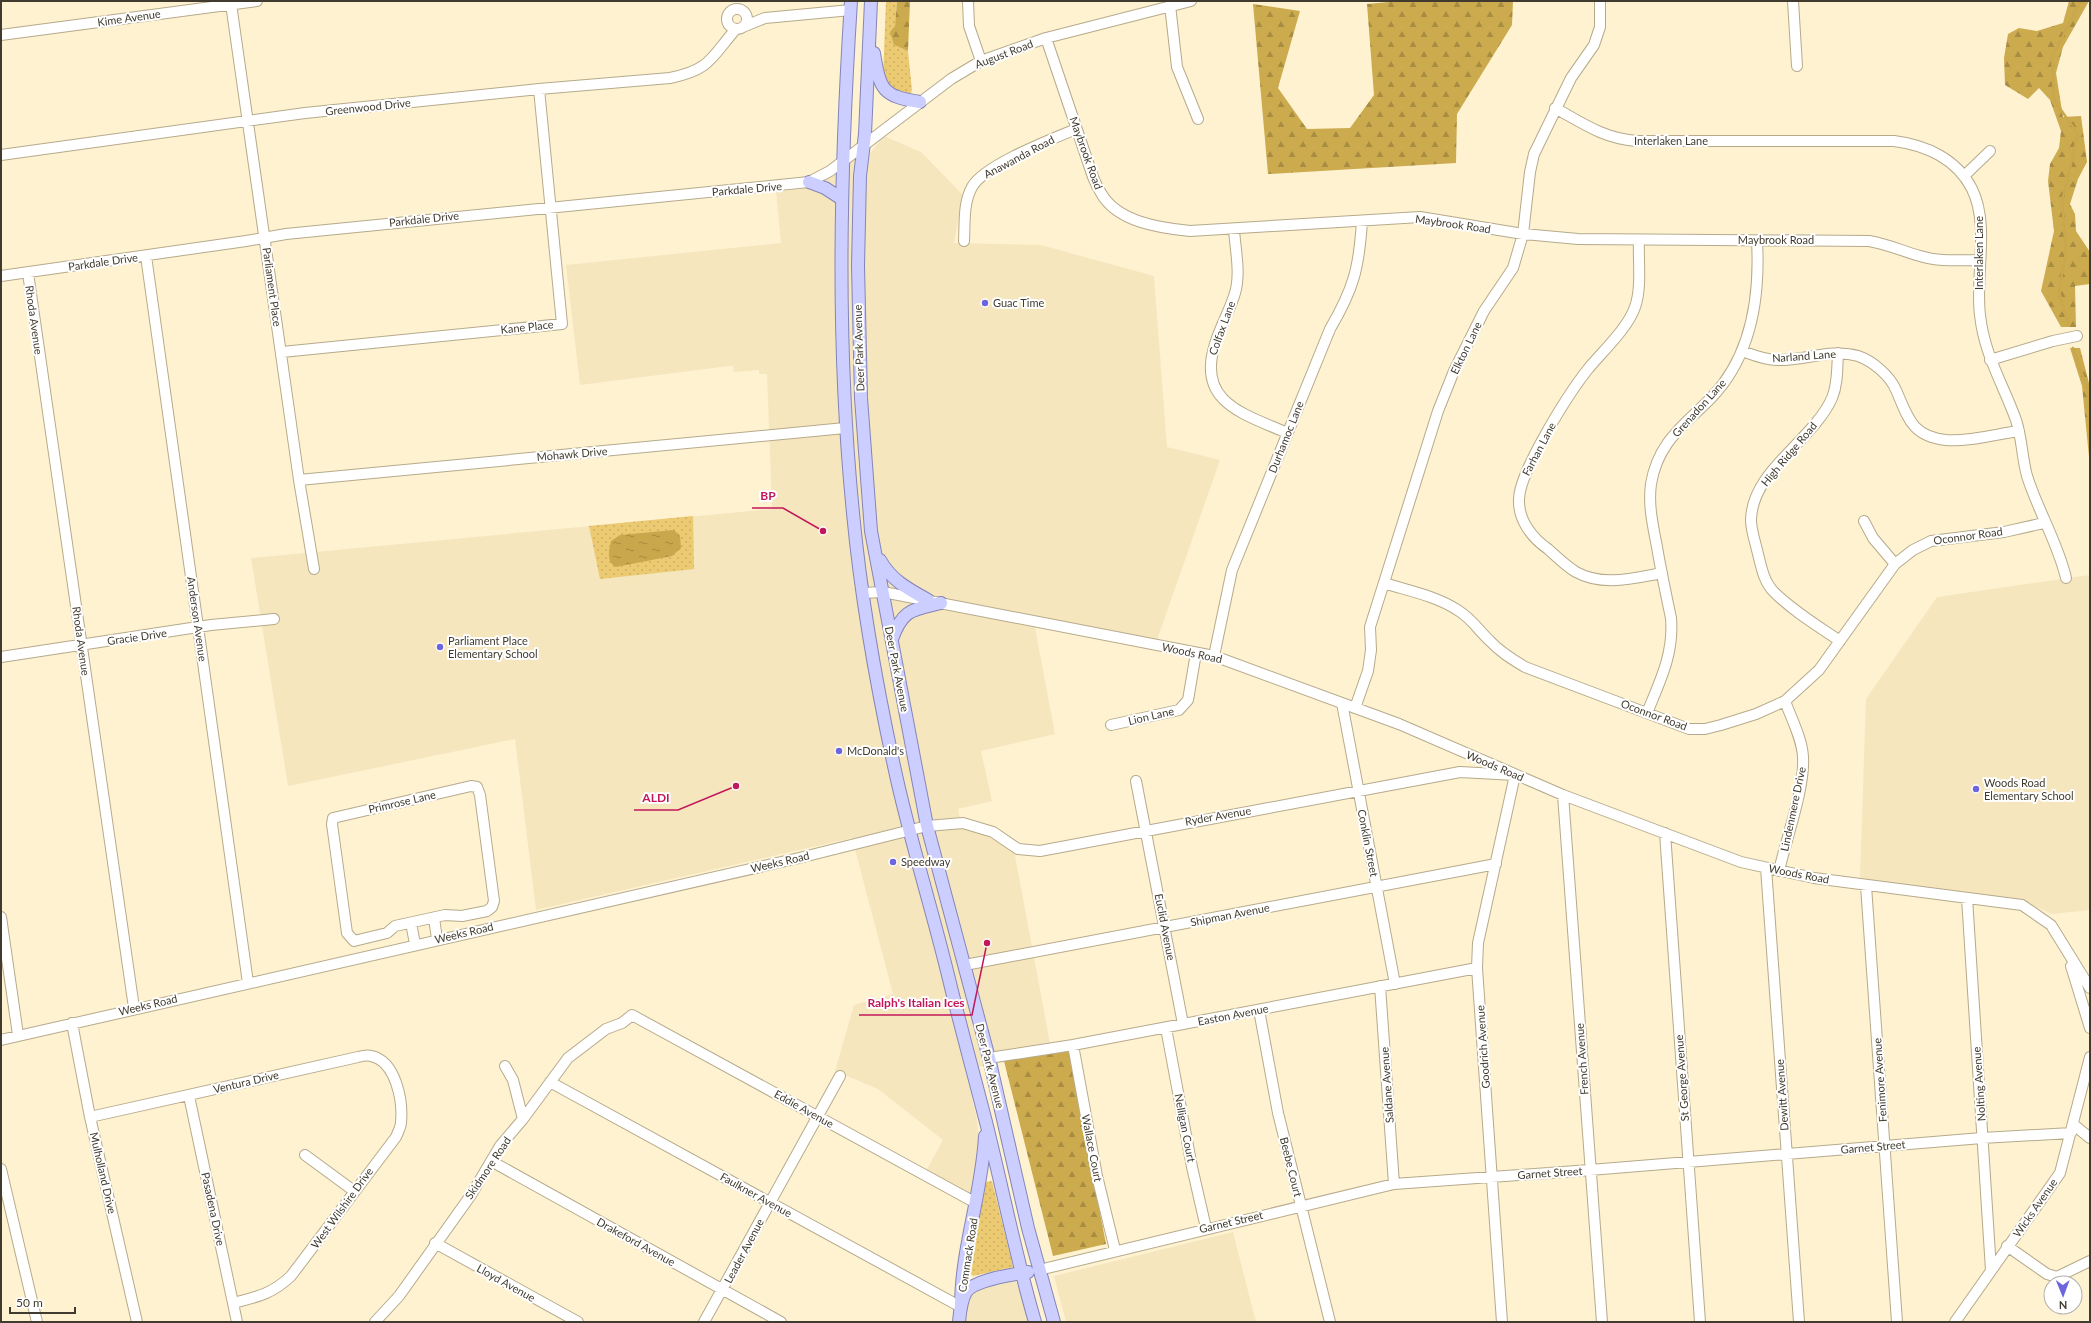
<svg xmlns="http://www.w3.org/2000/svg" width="2091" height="1323" font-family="Lato,sans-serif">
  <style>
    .built { fill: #f6e6be }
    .grass { fill: url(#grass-dots) }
    .forest { fill: url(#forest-firs) }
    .water { fill: url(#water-ripples) }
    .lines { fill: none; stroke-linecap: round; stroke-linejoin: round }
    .stream { stroke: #c9a74c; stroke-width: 2.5 }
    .minor-casing { stroke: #b6aa8b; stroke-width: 12 }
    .major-casing { stroke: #8485b6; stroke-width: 14 }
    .minor { stroke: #fff; stroke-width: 10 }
    .major { stroke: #cbceff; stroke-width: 12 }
    .poi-dot { fill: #6b65df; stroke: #fff; stroke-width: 1.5 }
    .labels { text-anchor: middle; stroke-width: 4; stroke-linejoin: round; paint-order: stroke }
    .street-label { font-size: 11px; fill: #403b2e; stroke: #fff }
    .poi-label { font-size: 11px; fill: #403b2e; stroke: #fff; text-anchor: start }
    .leader { fill: none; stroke: #c2185b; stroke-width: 1.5 }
    .callout-dot { fill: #c2185b; stroke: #fff; stroke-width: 1.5 }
    .callout-label { font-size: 12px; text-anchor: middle; font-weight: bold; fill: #c2185b; stroke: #fff; stroke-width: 4; stroke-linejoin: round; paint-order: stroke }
  </style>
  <defs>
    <pattern id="grass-dots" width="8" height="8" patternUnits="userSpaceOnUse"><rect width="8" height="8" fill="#ecca72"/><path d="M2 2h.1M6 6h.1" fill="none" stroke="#cbae63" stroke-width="1.8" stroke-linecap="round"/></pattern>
    <pattern id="forest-firs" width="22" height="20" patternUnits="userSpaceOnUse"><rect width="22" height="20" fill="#ccab4f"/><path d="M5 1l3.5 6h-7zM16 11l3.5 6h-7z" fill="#a78c42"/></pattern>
    <pattern id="water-ripples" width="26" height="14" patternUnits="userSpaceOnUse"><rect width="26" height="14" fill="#c9a74c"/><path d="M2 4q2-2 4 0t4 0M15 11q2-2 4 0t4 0" fill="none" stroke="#a58940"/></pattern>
  </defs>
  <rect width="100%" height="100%" fill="#fef2d1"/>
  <path class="built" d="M884,136L921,152L963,195L954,243L1041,245L1154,276L1167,447L1220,460L1157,640L1033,617L1055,734L981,751L992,801L958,809L962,829L985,835L1014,850L1052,1054L965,1069L977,1119L980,1153L975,1196L925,1173L943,1140L878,1089L835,1071L854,1005L893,994L852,838L536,910L515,739L288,786L251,558L772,509L767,374H759V370L734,372L733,366H729L580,385L566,265L781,243L776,192L802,189L850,157H867Z
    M2090,575V910L2052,914L2022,901L1860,878L1866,699L1937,597Z
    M1233,1232L1256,1322H1066L1054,1276Z
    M1016,1281L1029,1322H962L967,1300L972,1293L976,1290Z"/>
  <path class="grass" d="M886,1H897L894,45L908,51L912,90L911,93L892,91L883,77Z
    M693,516L694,569L600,579L589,526Z
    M992,1181L1013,1267L973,1276L970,1273V1270L986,1182Z"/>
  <path class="forest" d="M897,1H910L908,51L894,45L890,32L895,26Z
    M1400,1H1513L1512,25L1457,114L1456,163L1268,174L1253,4L1300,11L1278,88L1307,129L1350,128L1374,95L1367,4Z
    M2069,1H2089L2063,47L2056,73L2063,117L2081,116L2087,162L2078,179L2070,204L2075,214L2076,231L2090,252V284L2075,286L2076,327H2061L2041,291L2054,231L2048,181L2050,164L2059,148L2061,131L2050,100L2039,88L2028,99L2005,85L2004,58L2008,34L2019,28L2037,31L2063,23Z
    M2070,348H2080L2090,387V467L2082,386Z
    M1069,1051L1106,1244L1053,1256L1004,1061Z"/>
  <path class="water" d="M674,530L680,536L681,548L672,556L616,567C606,562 609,550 611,541L620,535Z"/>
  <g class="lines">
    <path class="stream" d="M2068,324L2059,291L2066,252L2062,201L2078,134L2054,100L2052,57L2081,1
      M2073,348L2087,388L2090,416"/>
    <g class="minor-casing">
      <path id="minor" d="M968,1L969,26L981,61
        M1793,1L1797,66
        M231,4L299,480L314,569
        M1170,5L1177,67L1198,119
        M727 19a10 10 0 1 1 20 0a10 10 0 1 1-20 0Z
        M745,26L765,18L851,10
        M1,35L257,1
        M1046,38L1093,177C1095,182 1098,188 1101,193C1117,222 1160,228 1190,231L1420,217L1523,234L1578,239L1869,241C1887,244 1902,251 1920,256C1939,262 1959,260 1979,260
        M1555,108C1584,124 1603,138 1636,141H1894C1926,145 1957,159 1972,189C1990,225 1975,276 1980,315C1984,354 2003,384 2016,420C2022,438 2022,458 2027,476C2038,511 2058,543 2066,578
        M1,155L305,113L539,89L670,78C710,70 711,58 735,30
        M1964,176L1990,151
        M1234,229C1235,248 1241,273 1235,293C1230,310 1220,327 1215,344C1196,403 1245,414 1287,433
        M1639,240C1638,261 1642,287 1635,307C1628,328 1602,352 1588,369C1569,393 1520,470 1519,499C1518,520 1532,538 1548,549C1557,557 1566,566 1576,572C1603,587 1634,578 1662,573
        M964,241C965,224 963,203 972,187C984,165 1052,139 1076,129
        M146,256L248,983
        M28,273L134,1008
        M1,276L246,241L286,234L809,182L830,171L951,79L981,61L1046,38L1191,1
        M1742,351C1753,355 1765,360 1777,360C1804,361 1831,348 1858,356C1873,361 1890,376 1896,390C1908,417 1911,436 1946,440C1969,442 1996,434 2019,431
        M282,352L562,324L539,89
        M1838,353C1837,368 1838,384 1832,398C1813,441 1752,470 1751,520C1751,530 1755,541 1757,550C1761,565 1763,581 1774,592C1793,611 1818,626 1840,641
        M1990,360L2053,341L2077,336
        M299,480L845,428
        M1864,521L1873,538L1895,564
        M1384,583C1409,591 1437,596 1459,611C1472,619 1479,631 1490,641C1500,652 1512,659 1525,667L1689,729H1705L1721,725L1756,714L1785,701L1819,670L1895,564L1913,550L1931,541L2004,532L2044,523
        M863,593L883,592L1214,656L1399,724L1563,795L1741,862L1814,878L2022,905L2051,925L2090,988
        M1214,656L1232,570L1330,329C1354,288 1359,268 1362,221
        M1,657L211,625L274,619
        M1342,703L1395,984
        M1355,708L1368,671L1371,650L1370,627L1438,411L1454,371L1484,311L1513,268L1523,234L1530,172L1534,154L1571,78L1594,45L1600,27V1
        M1647,713C1660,681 1674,654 1671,618C1666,594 1661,571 1657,547C1653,526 1648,505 1651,484C1658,441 1685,425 1712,397C1752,355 1760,295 1757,241
        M1111,725L1179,710L1188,700L1196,653
        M1136,781L1183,1024
        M471,786L477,787L480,795L494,901L492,907L487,911L462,916L445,915L395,926L387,933L354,941L347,933L332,824L333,818Z
        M1563,795L1602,1322
        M1665,833L1700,1322
        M1766,868L1799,1322
        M1779,871C1786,839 1805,788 1803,757C1802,738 1791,718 1785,701
        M1866,886L1897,1322
        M1967,898L1991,1270
        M1,917L18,1035
        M434,918L437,939
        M411,923L415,944
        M965,965L1496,864
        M2071,966L2090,1028
        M1380,986L1394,1184
        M1259,1010L1278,1113L1330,1322
        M72,1023L90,1117L137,1322
        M1166,1028L1192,1167L1206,1228
        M1,1040L799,858L927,826L963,823L993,832L1018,849L1040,851L1460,772L1515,775L1478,943L1477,968L1502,1322
        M1073,1045L1097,1176L1115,1250
        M989,1058L1073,1045L1477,968
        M505,1066L513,1080L523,1119
        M550,1082L961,1307
        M189,1096L237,1322
        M90,1117L358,1057C362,1056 367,1055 371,1056C396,1061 403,1101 401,1122C401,1127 398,1132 396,1137L291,1276C272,1294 257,1297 233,1303
        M2074,1125L2090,1138
        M305,1155L354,1191
        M491,1161L781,1322
        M1,1169L37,1322
        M435,1243L578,1322
        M2007,1246L2047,1274L2057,1277L2090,1261
        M1039,1270L1394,1184L1590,1170L1982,1138L2071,1133
        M375,1322L399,1296L471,1195L500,1146L523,1119L568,1058L606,1029L622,1023L632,1015L976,1203
        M704,1322L840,1076
        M1955,1322L2060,1173L2090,1057"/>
    </g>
    <g class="major-casing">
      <path id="major" d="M851,1C840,173 836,342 853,513C861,598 876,683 894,766C909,837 931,905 948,975C960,1025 974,1075 987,1126C1003,1191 1016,1257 1035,1322
        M871,1L865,134L860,176L858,266L861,398L871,531L927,826L989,1058L1028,1228L1054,1322
        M874,53C880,90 882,96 920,102
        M809,182L825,188L842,199
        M880,560C891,580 908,589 928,600
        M892,639C903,609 912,610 941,603
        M961,1307C961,1249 982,1194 985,1136
        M959,1322C960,1312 961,1300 966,1292C975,1279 1013,1275 1028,1272"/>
    </g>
    <use href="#minor" class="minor"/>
    <use href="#major" class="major"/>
  </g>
  <g class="poi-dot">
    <circle cx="985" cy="303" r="4"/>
    <circle cx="440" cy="647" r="4"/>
    <circle cx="839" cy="751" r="4"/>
    <circle cx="1976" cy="789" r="4"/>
    <circle cx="893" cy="862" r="4"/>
  </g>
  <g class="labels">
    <g class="street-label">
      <text transform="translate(129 18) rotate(-8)" y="4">Kime Avenue</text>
      <text transform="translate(1004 54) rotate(-21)" y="4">August Road</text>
      <text transform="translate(368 107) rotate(-6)" y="4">Greenwood Drive</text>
      <text x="1671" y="145">Interlaken Lane</text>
      <text transform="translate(1086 153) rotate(70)" y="4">Maybrook Road</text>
      <text transform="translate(1019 157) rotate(-28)" y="4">Anawanda Road</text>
      <text transform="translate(747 189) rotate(-5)" y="4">Parkdale Drive</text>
      <text transform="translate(424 219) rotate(-6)" y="4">Parkdale Drive</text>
      <text transform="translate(1453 224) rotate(8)" y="4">Maybrook Road</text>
      <text x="1776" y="244">Maybrook Road</text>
      <text transform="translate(1979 253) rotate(-90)" y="4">Interlaken Lane</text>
      <text transform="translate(103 262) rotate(-8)" y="4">Parkdale Drive</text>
      <text transform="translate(272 287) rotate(82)" y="4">Parliament Place</text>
      <text transform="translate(34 320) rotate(82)" y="4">Rhoda Avenue</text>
      <text transform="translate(527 327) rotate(-6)" y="4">Kane Place</text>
      <text transform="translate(1222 328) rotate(-70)" y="4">Colfax Lane</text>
      <text transform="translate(859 348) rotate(-92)" y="4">Deer Park Avenue</text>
      <text transform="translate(1466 348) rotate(-64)" y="4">Elkton Lane</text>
      <text transform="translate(1804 356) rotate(-4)" y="4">Narland Lane</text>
      <text transform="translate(1699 408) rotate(-48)" y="4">Grenadon Lane</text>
      <text transform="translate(1286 437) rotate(-68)" y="4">Durhamoc Lane</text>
      <text transform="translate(1539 449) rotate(-62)" y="4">Farhan Lane</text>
      <text transform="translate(572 454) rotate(-5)" y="4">Mohawk Drive</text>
      <text transform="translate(1789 454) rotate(-50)" y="4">High Ridge Road</text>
      <text transform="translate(1968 536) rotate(-8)" y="4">Oconnor Road</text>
      <text transform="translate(197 619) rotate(82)" y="4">Anderson Avenue</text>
      <text transform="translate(137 637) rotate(-8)" y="4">Gracie Drive</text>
      <text transform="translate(81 641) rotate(82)" y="4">Rhoda Avenue</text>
      <text transform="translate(1192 653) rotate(12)" y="4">Woods Road</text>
      <text transform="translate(897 669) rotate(79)" y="4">Deer Park Avenue</text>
      <text transform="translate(1654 715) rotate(20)" y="4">Oconnor Road</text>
      <text transform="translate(1151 716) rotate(-13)" y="4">Lion Lane</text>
      <text transform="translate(1495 766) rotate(23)" y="4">Woods Road</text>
      <text transform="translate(402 802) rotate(-13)" y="4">Primrose Lane</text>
      <text transform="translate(1793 809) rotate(-78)" y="4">Lindenmere Drive</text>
      <text transform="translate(1218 816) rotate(-10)" y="4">Ryder Avenue</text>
      <text transform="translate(1368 843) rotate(79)" y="4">Conklin Street</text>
      <text transform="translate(780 862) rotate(-13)" y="4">Weeks Road</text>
      <text transform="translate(1799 874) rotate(11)" y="4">Woods Road</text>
      <text transform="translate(1230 915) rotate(-11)" y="4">Shipman Avenue</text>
      <text transform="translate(1165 927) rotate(79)" y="4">Euclid Avenue</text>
      <text transform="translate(464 933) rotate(-13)" y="4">Weeks Road</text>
      <text transform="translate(148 1005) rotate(-13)" y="4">Weeks Road</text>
      <text transform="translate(1233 1015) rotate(-11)" y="4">Easton Avenue</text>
      <text transform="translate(1483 1047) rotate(-94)" y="4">Goodrich Avenue</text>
      <text transform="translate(1582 1059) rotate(-94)" y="4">French Avenue</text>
      <text transform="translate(990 1066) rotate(76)" y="4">Deer Park Avenue</text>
      <text transform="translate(1682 1078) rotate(-94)" y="4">St George Avenue</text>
      <text transform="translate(1880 1080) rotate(-94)" y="4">Fenimore Avenue</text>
      <text transform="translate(246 1082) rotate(-13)" y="4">Ventura Drive</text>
      <text transform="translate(1979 1084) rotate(-94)" y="4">Nolting Avenue</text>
      <text transform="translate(1387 1085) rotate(-94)" y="4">Saldane Avenue</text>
      <text transform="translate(1782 1095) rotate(-94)" y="4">Dewitt Avenue</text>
      <text transform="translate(804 1109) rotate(29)" y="4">Eddie Avenue</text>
      <text transform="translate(1185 1128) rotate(79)" y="4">Nelligan Court</text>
      <text transform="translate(1873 1147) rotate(-5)" y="4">Garnet Street</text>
      <text transform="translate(1092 1148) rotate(79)" y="4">Wallace Court</text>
      <text transform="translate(1291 1167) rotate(76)" y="4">Beebe Court</text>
      <text transform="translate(488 1168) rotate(-56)" y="4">Skidmore Road</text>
      <text transform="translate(103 1173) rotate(77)" y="4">Mulholland Drive</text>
      <text transform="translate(1550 1173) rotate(-4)" y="4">Garnet Street</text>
      <text transform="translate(756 1195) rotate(29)" y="4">Faulkner Avenue</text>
      <text transform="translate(342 1208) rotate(-54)" y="4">West Wilshire Drive</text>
      <text transform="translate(2035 1208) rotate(-55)" y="4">Wicks Avenue</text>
      <text transform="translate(213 1209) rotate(78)" y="4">Pasadena Drive</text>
      <text transform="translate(1231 1222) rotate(-13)" y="4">Garnet Street</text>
      <text transform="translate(636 1242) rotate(29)" y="4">Drakeford Avenue</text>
      <text transform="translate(744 1251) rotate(-62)" y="4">Leader Avenue</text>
      <text transform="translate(968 1255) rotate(-81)" y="4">Commack Road</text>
      <text transform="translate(506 1283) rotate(29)" y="4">Lloyd Avenue</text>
    </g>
    <g class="poi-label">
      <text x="993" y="307">Guac Time</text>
      <text x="448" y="645">Parliament Place<tspan x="448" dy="13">Elementary School</tspan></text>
      <text x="847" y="755">McDonald's</text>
      <text x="1984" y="787">Woods Road<tspan x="1984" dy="13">Elementary School</tspan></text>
      <text x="901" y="866">Speedway</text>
    </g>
  </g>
  <path class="leader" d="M823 531L783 508H752M736 786L678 810H634M987 943L972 1015H859"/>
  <g class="callout-dot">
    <circle cx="823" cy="531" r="4"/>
    <circle cx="736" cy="786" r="4"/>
    <circle cx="987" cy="943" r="4"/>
  </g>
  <g class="callout-label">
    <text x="768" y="500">BP</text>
    <text x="656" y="802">ALDI</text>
    <text x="916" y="1007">Ralph's Italian Ices</text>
  </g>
  <rect width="2091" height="1323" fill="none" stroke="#403b2e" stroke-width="4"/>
  <g transform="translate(2063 1295) rotate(179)"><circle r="19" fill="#ffffff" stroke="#b3b1ab"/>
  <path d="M0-3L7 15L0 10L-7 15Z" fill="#6b65df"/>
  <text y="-6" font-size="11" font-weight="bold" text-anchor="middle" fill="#403b2e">N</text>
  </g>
  <path d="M10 1307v6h65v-6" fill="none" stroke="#403b2e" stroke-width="2"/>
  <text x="16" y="1307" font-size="12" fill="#403b2e" stroke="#ffffff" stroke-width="3" paint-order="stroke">50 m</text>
</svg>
